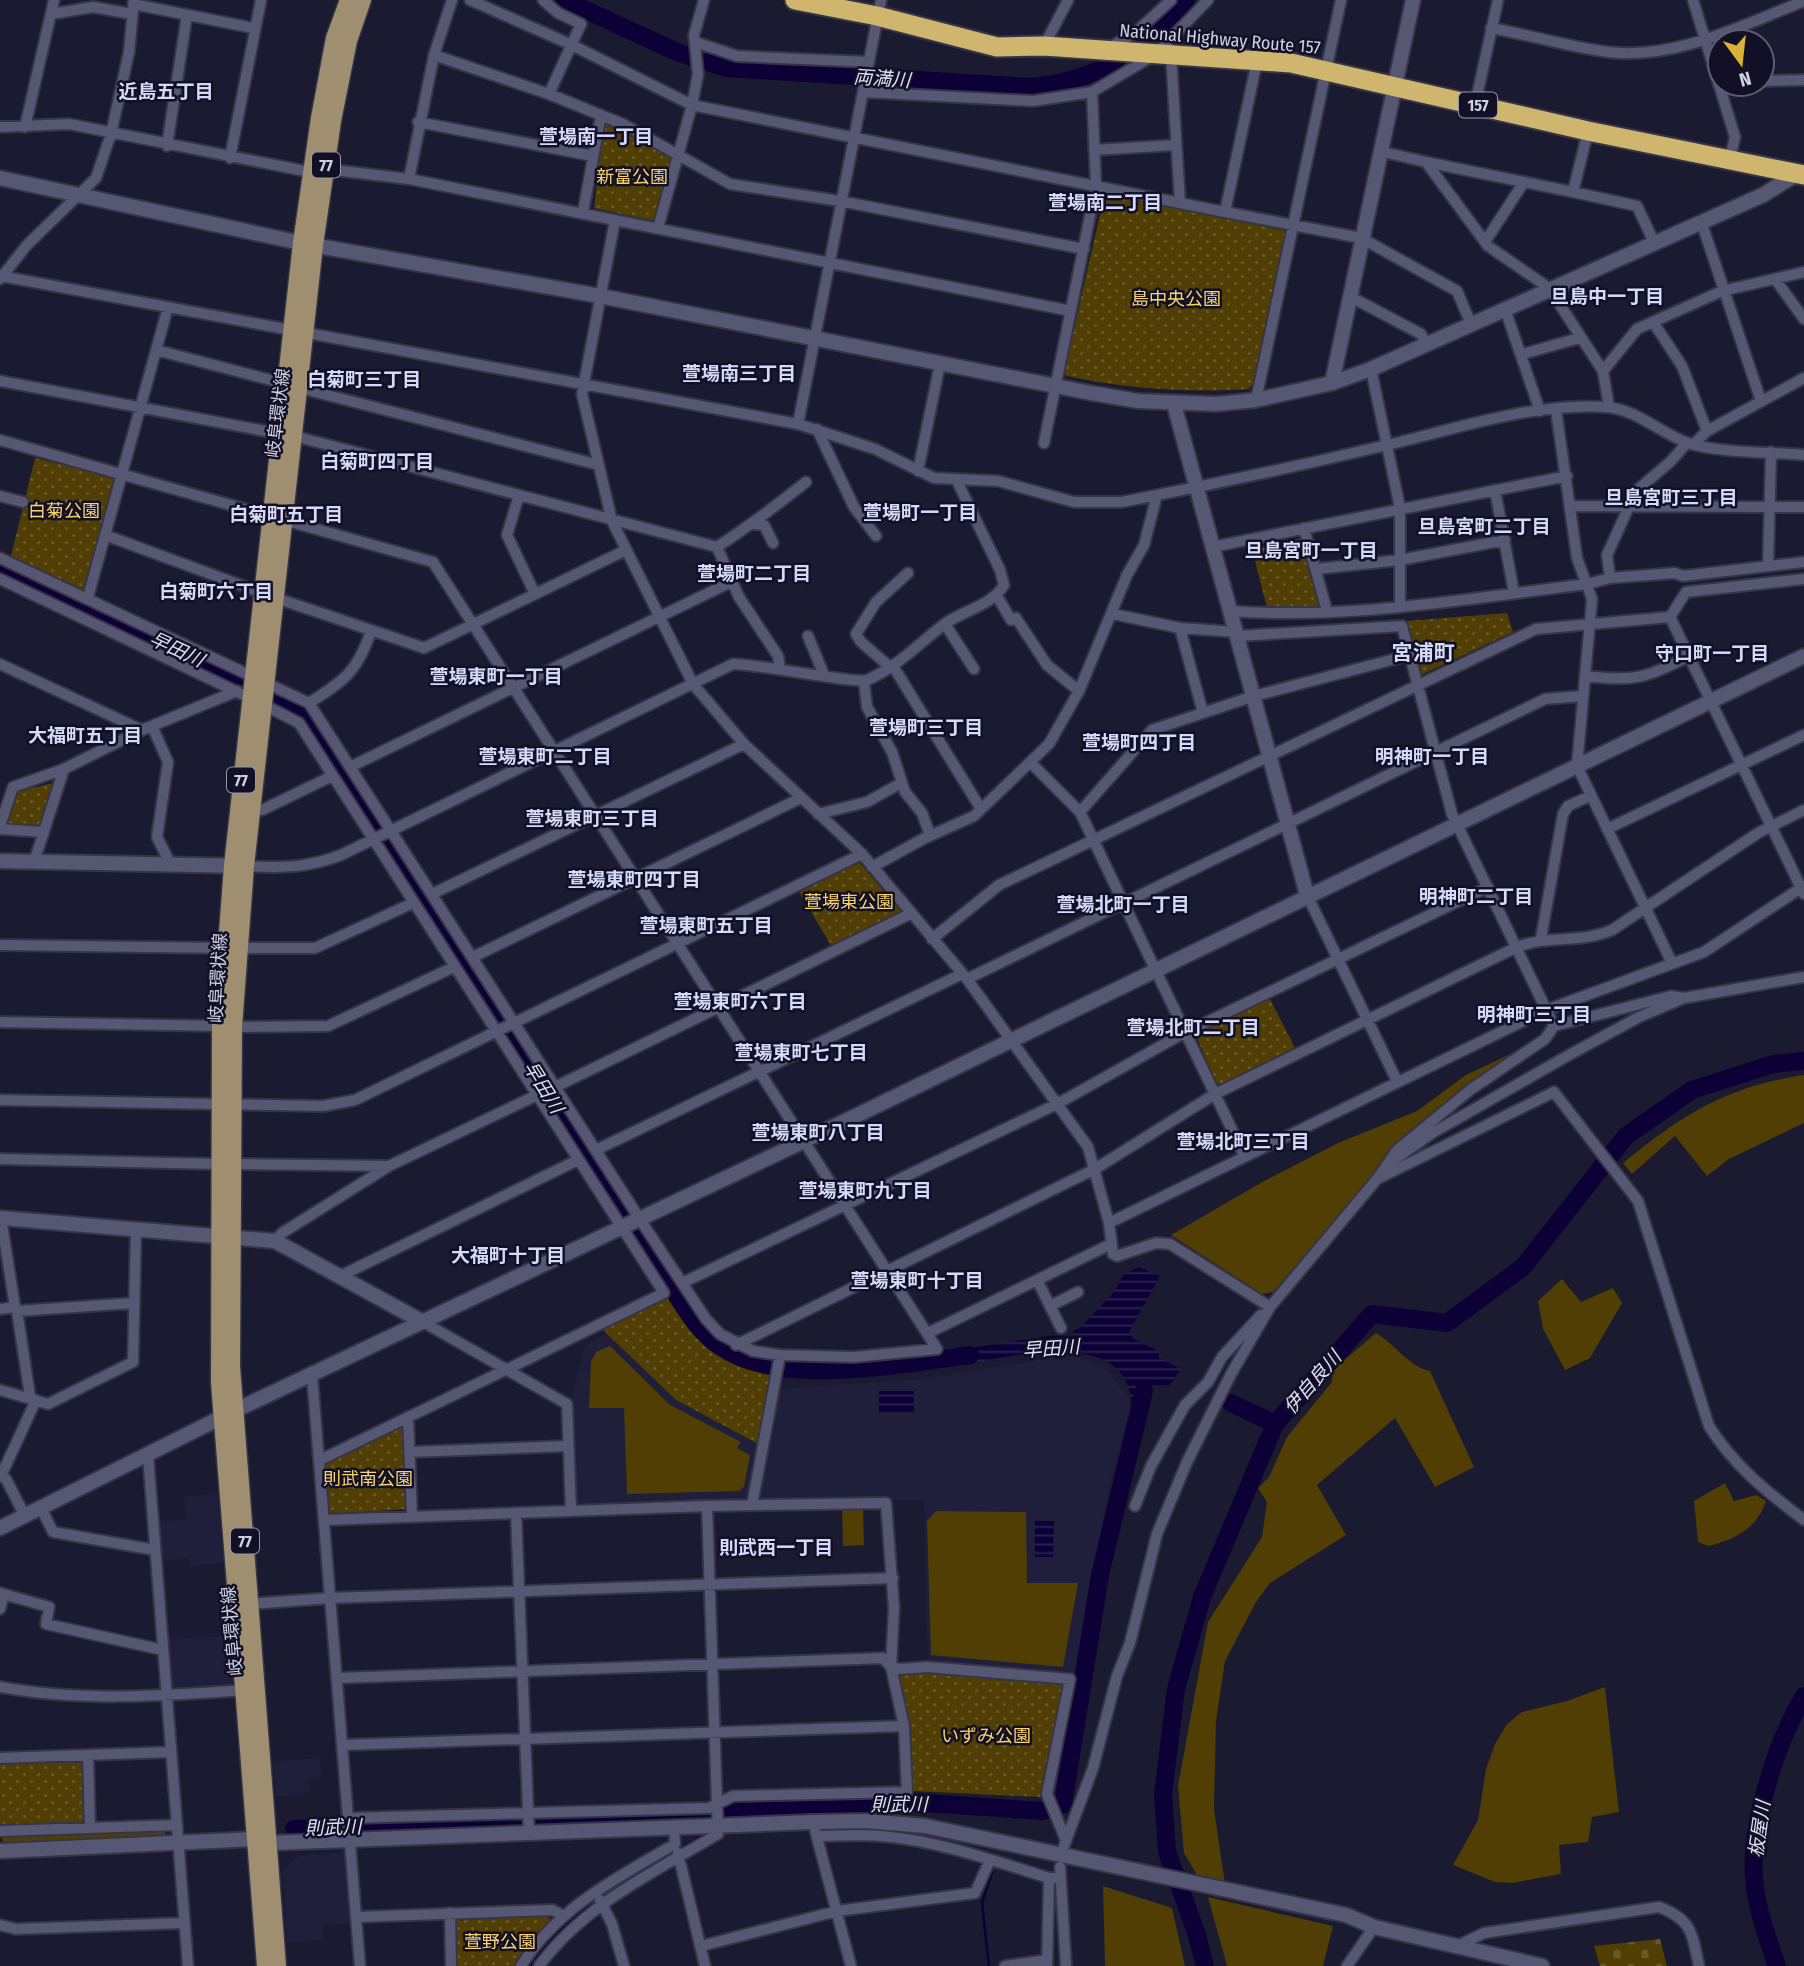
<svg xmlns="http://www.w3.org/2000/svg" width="1804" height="1966" font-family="'Fira Sans Condensed','Noto Sans JP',sans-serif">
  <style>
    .built { fill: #1f1f3c }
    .grass { fill: #503e04 }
    .forest { fill: url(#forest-firs) }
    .cemetery { fill: url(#cemetery-stones) }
    .park { fill: url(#park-dots) }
    .water { fill: url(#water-rules) }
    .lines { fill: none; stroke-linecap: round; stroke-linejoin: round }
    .stream { stroke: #0c0036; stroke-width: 2.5 }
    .river { stroke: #0c0036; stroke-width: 18 }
    .street-casing { stroke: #363547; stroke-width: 14 }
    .secondary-casing { stroke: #363547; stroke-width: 18 }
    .primary-casing { stroke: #363547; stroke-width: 19 }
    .highway-casing { stroke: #363547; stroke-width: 23 }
    .street { stroke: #565772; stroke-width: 10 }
    .secondary { stroke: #565772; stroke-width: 14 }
    .primary { stroke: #9f8f70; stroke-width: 16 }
    .highway { stroke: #d0b56f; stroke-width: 19 }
    .labels { text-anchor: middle; stroke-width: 5; stroke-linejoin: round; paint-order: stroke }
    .shield { fill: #111026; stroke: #9697a8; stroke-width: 2 }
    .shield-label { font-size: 16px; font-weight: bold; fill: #cfd1e0 }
    .street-label { font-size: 18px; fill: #cfd1e0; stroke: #111026 }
    .park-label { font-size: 18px; fill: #fad46a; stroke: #111026 }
    .water-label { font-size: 19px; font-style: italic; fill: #dfe0f3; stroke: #111026 }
    .neighbourhood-label { font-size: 19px; font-weight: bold; fill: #d7d9f8; stroke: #111026 }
    .quarter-label { font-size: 21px; font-weight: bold; fill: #d7d9f8; stroke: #111026 }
  </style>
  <defs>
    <pattern id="forest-firs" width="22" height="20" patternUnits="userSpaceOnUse" patternTransform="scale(1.75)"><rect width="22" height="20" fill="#503e04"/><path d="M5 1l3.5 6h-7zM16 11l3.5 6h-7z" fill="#685928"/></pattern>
    <pattern id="cemetery-stones" width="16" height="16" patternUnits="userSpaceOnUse" patternTransform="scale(1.75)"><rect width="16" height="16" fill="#503e04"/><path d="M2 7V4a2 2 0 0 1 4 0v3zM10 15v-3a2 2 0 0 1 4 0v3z" fill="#685928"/></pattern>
    <pattern id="park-dots" width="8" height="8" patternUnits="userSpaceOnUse" patternTransform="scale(1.75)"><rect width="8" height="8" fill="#503e04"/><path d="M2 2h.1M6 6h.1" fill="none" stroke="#685928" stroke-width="1.8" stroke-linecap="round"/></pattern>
    <pattern id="water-rules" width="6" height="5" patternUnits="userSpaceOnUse" patternTransform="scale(1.75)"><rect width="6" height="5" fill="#0c0036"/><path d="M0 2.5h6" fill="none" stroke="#2e2453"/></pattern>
  </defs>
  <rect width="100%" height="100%" fill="#1a1a30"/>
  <path class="built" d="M607,1333L676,1400L760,1445L750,1496L746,1502L578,1507L571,1400L585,1345Z
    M1071,1355L1103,1366L1129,1397L1130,1410L1110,1483L1074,1676L928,1663L924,1500L760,1501L757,1497L779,1389L923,1379Z
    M217,1494L223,1563L190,1566L189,1558L161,1561L157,1522L186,1520L184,1497Z
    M229,1636L233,1681L230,1685L175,1689L171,1686L167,1639Z
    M320,1758L321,1778L309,1780L310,1793L276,1797L273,1762Z
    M345,1851L350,1924L323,1925V1940L287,1942L283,1870L298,1856Z"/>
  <path class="grass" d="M1521,1049L1394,1146L1362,1189L1273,1292L1262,1294L1171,1235L1264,1181L1338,1143L1417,1111L1466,1075Z
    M1804,1075V1123L1729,1159L1707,1176L1675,1136L1632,1174L1623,1163C1684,1114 1725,1087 1804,1075Z
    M1562,1279L1581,1302L1613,1288L1622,1303L1590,1358L1565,1370L1543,1329L1538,1301Z
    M1376,1333C1395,1344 1409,1367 1430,1371L1474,1467L1435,1487L1395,1418L1317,1485L1346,1535L1270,1583L1256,1602L1225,1661L1216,1721L1214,1809L1225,1884L1197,1875L1184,1853L1178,1786L1208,1622L1262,1537L1267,1502L1258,1488L1269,1477L1287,1437L1332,1382L1333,1363H1341Z
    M610,1346L670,1405L741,1442L737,1448L750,1455L744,1487L739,1491L627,1494L624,1408H589L591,1362L596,1352Z
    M1725,1483L1734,1501L1756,1495L1766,1501C1757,1529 1734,1540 1708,1546L1698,1542L1694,1501Z
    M842,1507H863L864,1545L843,1546Z
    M936,1511L1026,1512L1027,1583H1078L1063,1667L931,1655L927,1521Z
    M1605,1687L1619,1812L1592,1817L1588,1842L1559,1845L1561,1874L1512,1883L1495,1882L1453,1865L1478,1820L1486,1769L1495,1744L1507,1724L1522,1712L1567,1701Z
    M1103,1886L1172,1908L1185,1966H1105Z
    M1208,1897L1333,1926L1323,1966H1227Z"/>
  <path class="forest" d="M166,1830L164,1837L3,1842L1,1836Z"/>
  <path class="cemetery" d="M1660,1939L1667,1966H1600L1594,1946Z"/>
  <path class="park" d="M604,122L672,158L655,221L594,208Z
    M1108,194L1286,231L1253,383L1249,389C1187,393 1129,389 1067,376L1064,373L1104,197Z
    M35,458L115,478L83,591L10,560Z
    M1307,537L1324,608H1267L1252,549Z
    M1507,613L1513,632L1421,675L1406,621Z
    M57,782L43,833L0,831L12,793Z
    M858,861L902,912L832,947L798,890Z
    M1269,997L1295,1048L1221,1084L1216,1083L1195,1033Z
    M670,1297C698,1342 719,1363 773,1372L760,1445L676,1400L602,1329Z
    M399,1426L403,1428L406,1509L332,1514L329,1511L325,1464Z
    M926,1670L1062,1682L1065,1686L1042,1797L913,1791L910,1726L899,1676L901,1672Z
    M83,1759L85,1824L0,1825V1762Z
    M548,1916L550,1921L515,1966H455L453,1922L456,1919Z"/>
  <path class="water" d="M1139,1267L1160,1276L1129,1332L1133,1335L1132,1338L1160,1352L1158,1357L1181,1369L1169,1386L1162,1385L1151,1390L1143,1415L1132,1413C1135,1319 1003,1359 950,1367L944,1352L1055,1335L1073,1336V1331L1080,1328L1115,1291L1123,1275Z
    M879,1391H914V1412H879Z
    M1035,1521H1054L1053,1557H1035Z"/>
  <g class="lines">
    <path class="stream" d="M1015,1818L1019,1809
      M680,1849L703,1835
      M602,1896L674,1853
      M530,1966L553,1936L596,1899
      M989,1966L982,1903L992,1872"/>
    <path class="river" d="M564,0L677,52L726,68L1031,87C1105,80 1136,51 1186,0
      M0,565L305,709L670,1285C685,1308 698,1332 721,1347C779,1388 904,1364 970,1355
      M1231,1403L1275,1424
      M294,1829L691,1814L751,1808L909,1802L1043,1811L1063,1804L1100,1575L1144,1391
      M1205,1966L1196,1932L1167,1852L1163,1794L1176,1689L1202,1597L1275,1424L1372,1314L1447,1323L1523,1267L1626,1136L1692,1090L1773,1064L1804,1061
      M1777,1966C1767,1937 1756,1908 1754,1877C1750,1824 1777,1741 1804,1696"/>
    <g class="street-casing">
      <path id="street" d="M470,0L572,45L692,105L1180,203
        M543,0L558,13L581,24L549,94
        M1693,0L1735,137L1729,162
        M133,4L253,28
        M51,14L93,7L132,14
        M1491,28C1530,35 1569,47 1608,52C1676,60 1743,25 1804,1
        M695,42L737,56L869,62
        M1044,46L1068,0
        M1110,47L1135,33L1171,0
        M434,55L549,94L625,125L730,184L840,201L1084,249
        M1171,55L1180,203L1225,212
        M1257,61L1225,212L1361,238L1457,291L1471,324
        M1762,81L1804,80
        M863,92L1033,101L1092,92
        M1475,105L1498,0
        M418,122L593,156
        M0,127L69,124L310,172
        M25,127L54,0
        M1588,131L1573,192L1637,206L1654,242
        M167,146L187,15
        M1094,150L1176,145
        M1379,151L1426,162
        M230,158L261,0
        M325,169L409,179L1071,311
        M409,179L434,55L452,0
        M1573,192L1426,162L1488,246L1549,288L1603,371L1609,407
        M583,212L601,115
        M615,220L582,394L612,521L693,684L744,744L862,854L967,979L1088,1147L1109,1223L1113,1254L1117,1256L1156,1243L1170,1244L1270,1307
        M1701,221L1761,401
        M658,228L692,105L698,74L694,35L704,0
        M1485,242L1524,182
        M0,276L798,424L875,449L934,478L998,481L1074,502H1122C1210,485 1299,466 1387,445C1456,429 1534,402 1606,407C1636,409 1660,433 1688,443C1717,453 1772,452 1804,455
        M0,279L27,245L96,178L111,134L129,52L134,0
        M1775,279L1804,319
        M1349,296L1421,334L1427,344
        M1505,309L1540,411
        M1653,322L1682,366L1707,431
        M156,350L286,384
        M1523,354L1579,338
        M1371,369L1400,508V605
        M1603,371L1637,329L1722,291L1804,272
        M0,381L281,434
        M300,388L599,465
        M1256,400L1341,0
        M1556,410L1577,558L1592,599L1577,766L1672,963
        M798,424L881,0
        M817,429L854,507L876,536
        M294,436L717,547L739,597L778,656L780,668
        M0,440L433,562L937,1349L854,1357L780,1355L753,1351L720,1334L706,1319L643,1224L309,703L0,558
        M1044,443L1096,186L1092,92L1156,54L1208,0
        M1694,444L1707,431L1804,378
        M918,471L940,364
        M1495,490L1514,593
        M519,495L507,535L535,594
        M0,496L23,502
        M1570,506L1804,507
        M754,524L764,525L773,543
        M1304,528L1327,611
        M105,535L262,593
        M717,547C748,527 777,505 806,482
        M1212,547L1567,476
        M1768,566L1771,452
        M1316,569L1400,560L1505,540
        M1610,578L1607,555L1636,491L1670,462L1687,443
        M0,579L250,698
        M997,596L1011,620L1016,618L1047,665L1079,691
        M88,597L168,307
        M276,598L424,648L626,550
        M1230,611C1349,620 1470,598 1588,584L1610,578L1675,573L1683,576L1804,562
        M1113,614L1180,628
        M1670,617L1686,592L1804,579
        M945,624L974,669
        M808,636L824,675
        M0,664L142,730L237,691
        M893,666L981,809
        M890,667L861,642L856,634L876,602L908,573
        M1585,676C1635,682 1646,678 1689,656
        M864,682L867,707L892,752L905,792L922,813L930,835
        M309,703C344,681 358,671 371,631
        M264,705L299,723L664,1293L320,1460
        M1203,713L1180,628L1236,632
        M152,726L168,762L157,837L171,865
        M1030,762L1080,812L1244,1155
        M350,767L731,582
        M252,810H262L332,776
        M1080,812L1152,730L1254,696L1410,655
        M818,814L867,802L901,783
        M0,826L13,787L64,769
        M0,829L44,832
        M1607,829L1804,735
        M34,862L64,769L142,730
        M246,866C281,868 308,868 341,855L733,664C757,664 857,684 867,680C898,667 920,642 946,623C965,610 992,605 1004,585L1000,570L957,481
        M872,867L923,839L974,816L1049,744L1079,691L1127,575L1144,545L1157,495
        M432,894L744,744
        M1307,895L1397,1081
        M1541,938L1563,814L1568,806L1590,796
        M932,939L999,885L1536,629L1670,617L1804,894
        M0,945L224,948
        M238,948H315L413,903
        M473,957L801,798
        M967,979L1545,699L1582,696
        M0,1022L220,1026
        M1554,1026L1671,996L1684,998L1804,977
        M234,1027L328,1026L454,967
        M555,1087L910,914
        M0,1100L323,1106L355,1100L862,854
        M596,1150L962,974
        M0,1159L217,1164
        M1391,1162L1434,1132L1569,1055L1639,1017L1684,998
        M232,1164L389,1166
        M1379,1178L1554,1092L1638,1201L1709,1426C1734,1466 1767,1492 1804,1520
        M1,1218L15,1307
        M1109,1223L1546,1010L1704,952L1804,886
        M275,1241L282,1233L389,1166L537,1095
        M340,1276L578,1160
        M1037,1280L1061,1328
        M682,1283L1057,1104L1184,1033L1488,887
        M1050,1306L1078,1292
        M0,1309L15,1307L17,1311L134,1303
        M17,1311L30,1396
        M423,1322L567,1404L571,1511
        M928,1333L1111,1244
        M736,1345L1095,1169L1215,1094L1517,947C1552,934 1580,944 1612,930L1758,833L1804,810
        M312,1375L360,1966
        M0,1390L48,1404L133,1362L136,1228
        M408,1417L412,1517
        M409,1452L568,1446
        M148,1455L188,1966
        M752,1505L780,1355
        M1135,1506L1151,1466L1185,1405L1208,1382L1222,1357L1261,1315
        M41,1508L53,1532L155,1550
        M516,1513L529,1833
        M25,1516L6,1479L1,1476L36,1400
        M325,1520L707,1506L886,1503L894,1608L891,1667L904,1726L907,1792L733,1796L709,1808L349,1818
        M0,1593L49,1607L46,1624L163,1650
        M249,1604L331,1598L893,1578
        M0,1609L4,1594
        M338,1678L883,1658L891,1667L900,1669L927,1667L1070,1679L1047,1794L1065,1838
        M0,1687C80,1702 163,1696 244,1690
        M343,1745L904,1726
        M88,1755L90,1828
        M0,1758L171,1752
        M815,1830L851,1966
        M0,1831L177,1825
        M817,1836C838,1836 861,1834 882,1836C939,1841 994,1861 1049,1878
        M1064,1846L1093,1768L1117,1676L1130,1643L1157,1534L1187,1462L1231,1374L1270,1307L1377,1179L1397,1150L1470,1090L1545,1039L1554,1026L1452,814L1402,626L1237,636
        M678,1853L705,1966
        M1060,1867L1066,1966
        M600,1900L612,1924L624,1966
        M450,1913L451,1966
        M356,1917L553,1910L562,1915
        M0,1925L16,1929L184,1923
        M701,1946L837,1911L975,1893L990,1860
        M1457,1946L1484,1933L1659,1907C1693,1920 1692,1934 1699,1966
        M521,1966C558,1907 617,1878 675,1844L674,1827
        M539,1966C584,1905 654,1872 718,1834L707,1506
        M1005,1966L1047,1960
        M1047,1966L1049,1878H1056
        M1347,1966L1374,1927"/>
    </g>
    <g class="secondary-casing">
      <path id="secondary" d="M0,178L301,243L600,296L1091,393L1138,401L1216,404L1256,400L1332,383L1371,369L1763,195L1795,175
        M1332,383L1413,0
        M1174,404L1307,895
        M0,861L244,866
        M0,1218L275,1241L423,1322
        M0,1528L236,1410L804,1141L1804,656
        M0,1851L255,1839L270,1843L813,1822L866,1821L925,1826L1346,1915L1374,1927L1542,1966"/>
    </g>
    <g class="primary-casing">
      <path id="primary" d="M265,1966L219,1382L220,1026L232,866L301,243L319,118L334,38L348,0
        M278,1966L232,1366L234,1027L246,866L315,245L333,121L349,41L363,0"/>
    </g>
    <g class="highway-casing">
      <path id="highway" d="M795,0L877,16L997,47L1044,46L1291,63L1588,131L1804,175"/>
    </g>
    <use href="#street" class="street"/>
    <use href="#secondary" class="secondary"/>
    <use href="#primary" class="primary"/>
    <use href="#highway" class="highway"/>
  </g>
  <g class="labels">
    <g class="shield">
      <rect x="1459" y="92.5" width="38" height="25" rx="5"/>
      <rect x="312" y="152.5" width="28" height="25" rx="5"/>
      <rect x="227" y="767.5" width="28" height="25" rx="5"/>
      <rect x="231" y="1528.5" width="28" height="25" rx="5"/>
    </g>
    <g class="shield-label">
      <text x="1478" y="111">157</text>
      <text x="326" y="171">77</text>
      <text x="241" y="786">77</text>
      <text x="245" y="1547">77</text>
    </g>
    <g class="street-label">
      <text transform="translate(1220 39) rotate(5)" y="6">National Highway Route 157</text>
      <text transform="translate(278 413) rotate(-83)" y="6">岐阜環状線</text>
      <text transform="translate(218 978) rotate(-87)" y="6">岐阜環状線</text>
      <text transform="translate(232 1631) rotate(-95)" y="6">岐阜環状線</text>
    </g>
    <g class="park-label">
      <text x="632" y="183">新富公園</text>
      <text x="1176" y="305">島中央公園</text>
      <text x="64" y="517">白菊公園</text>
      <text x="849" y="908">萱場東公園</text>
      <text x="368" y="1485">則武南公園</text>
      <text x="986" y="1742">いずみ公園</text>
      <text x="500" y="1948">萱野公園</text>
    </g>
    <g class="water-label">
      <text transform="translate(882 78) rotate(4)" y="7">両満川</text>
      <text transform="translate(177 649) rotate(25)" y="7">早田川</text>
      <text transform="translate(544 1087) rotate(58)" y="7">早田川</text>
      <text transform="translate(1051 1348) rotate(-4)" y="7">早田川</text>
      <text transform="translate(1312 1382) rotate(-49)" y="7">伊自良川</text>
      <text x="899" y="1811">則武川</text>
      <text transform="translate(333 1827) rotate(-2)" y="7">則武川</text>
      <text transform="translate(1759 1829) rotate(-82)" y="7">板屋川</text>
    </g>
    <g class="neighbourhood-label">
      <text x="166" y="98">近島五丁目</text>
      <text x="596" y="143">萱場南一丁目</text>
      <text x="1105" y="209">萱場南二丁目</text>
      <text x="1607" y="303">旦島中一丁目</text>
      <text x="739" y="380">萱場南三丁目</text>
      <text x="364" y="386">白菊町三丁目</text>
      <text x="377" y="468">白菊町四丁目</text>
      <text x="1671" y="504">旦島宮町三丁目</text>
      <text x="920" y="519">萱場町一丁目</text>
      <text x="286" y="521">白菊町五丁目</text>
      <text x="1484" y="533">旦島宮町二丁目</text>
      <text x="1311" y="557">旦島宮町一丁目</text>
      <text x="754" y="580">萱場町二丁目</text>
      <text x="216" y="598">白菊町六丁目</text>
      <text x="1712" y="660">守口町一丁目</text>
      <text x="496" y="683">萱場東町一丁目</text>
      <text x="926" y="734">萱場町三丁目</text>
      <text x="85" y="742">大福町五丁目</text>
      <text x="1139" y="749">萱場町四丁目</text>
      <text x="545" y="763">萱場東町二丁目</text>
      <text x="1432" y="763">明神町一丁目</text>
      <text x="592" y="825">萱場東町三丁目</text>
      <text x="634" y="886">萱場東町四丁目</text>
      <text x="1476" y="903">明神町二丁目</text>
      <text x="1123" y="911">萱場北町一丁目</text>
      <text x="706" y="932">萱場東町五丁目</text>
      <text x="740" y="1008">萱場東町六丁目</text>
      <text x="1534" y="1021">明神町三丁目</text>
      <text x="1193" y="1034">萱場北町二丁目</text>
      <text x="801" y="1059">萱場東町七丁目</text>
      <text x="818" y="1139">萱場東町八丁目</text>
      <text x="1243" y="1148">萱場北町三丁目</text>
      <text x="865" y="1197">萱場東町九丁目</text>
      <text x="508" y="1262">大福町十丁目</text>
      <text x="917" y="1287">萱場東町十丁目</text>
      <text x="776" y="1554">則武西一丁目</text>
    </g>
    <g class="quarter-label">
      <text x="1423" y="660">宮浦町</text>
    </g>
  </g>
  <g transform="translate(1741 63) rotate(165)"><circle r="33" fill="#111026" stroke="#5d5d70" stroke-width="2"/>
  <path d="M0-5L12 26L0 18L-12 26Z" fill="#dbb233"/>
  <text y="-10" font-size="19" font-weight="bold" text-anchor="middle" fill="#cfd1e0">N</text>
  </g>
</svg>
